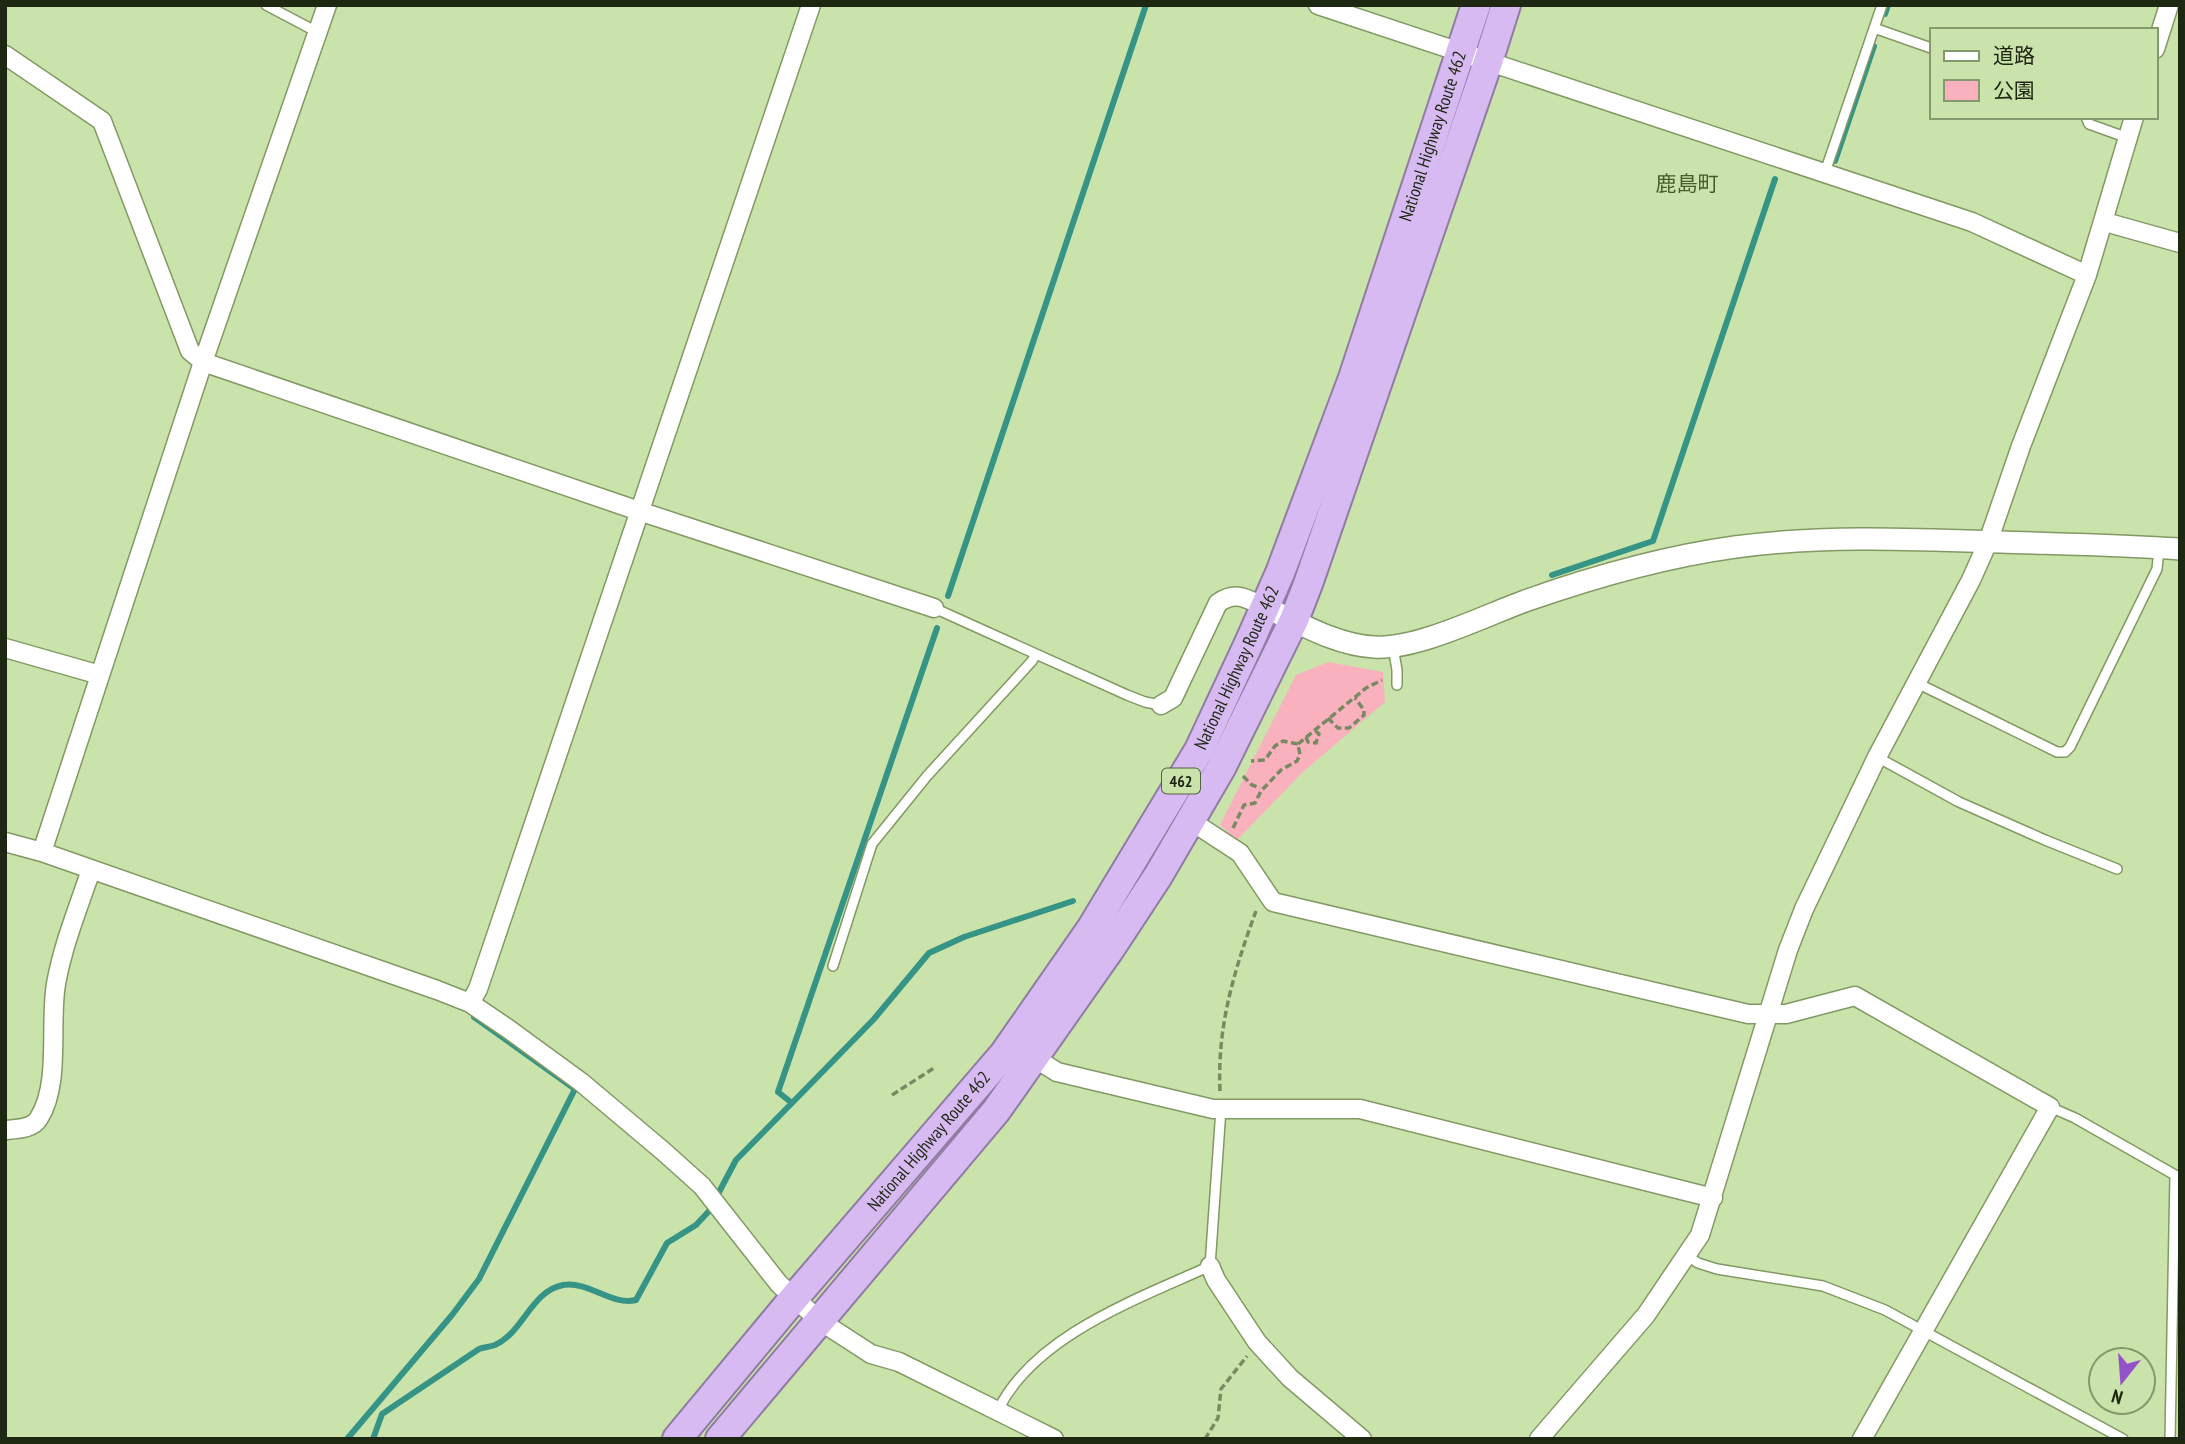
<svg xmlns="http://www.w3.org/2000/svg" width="2185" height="1444" font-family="'PT Sans Narrow','Noto Sans JP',sans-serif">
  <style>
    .green { fill: #f9b1bd }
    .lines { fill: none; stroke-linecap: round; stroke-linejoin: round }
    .stream { stroke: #369486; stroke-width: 6 }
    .service-casing { stroke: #829964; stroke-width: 12 }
    .minor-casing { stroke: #829964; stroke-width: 21 }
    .tertiary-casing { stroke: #829964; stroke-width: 24 }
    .trunk-casing { stroke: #907ca2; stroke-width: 32 }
    .path { stroke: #798a63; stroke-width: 3.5; stroke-dasharray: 7 3.5; stroke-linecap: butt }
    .service { stroke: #fff; stroke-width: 9 }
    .minor { stroke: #fff; stroke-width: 18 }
    .tertiary { stroke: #fff; stroke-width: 21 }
    .trunk { stroke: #d7baf2; stroke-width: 28 }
    .labels { text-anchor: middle; stroke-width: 5; stroke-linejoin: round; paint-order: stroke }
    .shield { fill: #cae3ab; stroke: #525f40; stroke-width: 2 }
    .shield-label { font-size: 16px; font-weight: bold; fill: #1e2712 }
    .street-label { font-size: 18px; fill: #1e2712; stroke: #cae3ab }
    .quarter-label { font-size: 21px; fill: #485c2a; stroke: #cae3ab }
  </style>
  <rect width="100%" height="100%" fill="#cae3ab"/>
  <path class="green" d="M1328,662L1383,672L1385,702L1303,772L1237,840L1220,825L1296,675Z"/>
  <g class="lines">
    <path class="stream" d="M1885,14L1888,5
      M1835,161L1874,46
      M1552,575L1653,541L1775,179
      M948,596L1146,5
      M792,1103L874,1019L929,953L964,937L1073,901
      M718,1194L736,1160L792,1103L778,1092L937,628
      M347,1439L452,1315L479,1279L575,1089L474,1017
      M373,1439L382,1414L479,1349C484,1347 490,1347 495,1345C523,1333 531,1291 563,1285C589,1281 612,1306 636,1300L667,1243L696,1225L710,1210"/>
    <g class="service-casing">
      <path id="service" d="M266,5L317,32
        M1874,28L1931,48
        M2086,117L2089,124L2128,138
        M1824,175L1882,5
        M934,608L1127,695L1145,702L1161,705
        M1393,647L1397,670V685
        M1917,683L2057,752H2065L2070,747L2157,569L2159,549
        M1877,757L1959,802L2045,840L2117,869
        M833,966L872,844L927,776L1032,661L1036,654
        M2050,1107L2075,1118L2175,1175L2170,1439
        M1686,1255L1698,1263L1717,1269L1823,1286L1885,1310L2123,1439
        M998,1410C1035,1335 1138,1299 1210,1266L1221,1109"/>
    </g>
    <g class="minor-casing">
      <path id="minor" d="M1318,5L1972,222L2087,275
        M2155,49L2169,5
        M5,55L102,121L190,351L203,362L639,511L934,608
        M2105,222L2180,243
        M5,648L100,675
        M1161,705L1173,698L1218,603C1236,590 1247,599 1265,607
        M1191,821L1240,853L1273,902L1748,1014H1786L1855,996L2050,1107L1862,1439
        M5,842L42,852L437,990L470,1003L507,1028L581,1082L663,1151L702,1186L779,1284L820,1321L871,1354L899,1362L1054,1439
        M42,852L203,362L327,5
        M470,1003L478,989L811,5
        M1033,1057L1057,1072L1213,1109H1360L1713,1198
        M5,1130C17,1129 33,1129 39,1118C61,1083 49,1024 56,984C63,945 78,908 91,870
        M1210,1266L1216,1280L1257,1342L1290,1378L1362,1439
        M1539,1439L1646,1315L1700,1235L1788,950L1804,909L1877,757L1971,580L1988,542L2021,446L2087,275L2134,117"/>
    </g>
    <g class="tertiary-casing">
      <path id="tertiary" d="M1265,607C1299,623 1336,645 1374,647C1416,650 1484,616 1525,601C1593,577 1663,557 1735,547C1823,535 1912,539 2000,542C2060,544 2120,545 2180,549"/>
    </g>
    <g class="trunk-casing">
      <g id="trunk">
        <path id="s1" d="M677,1439L794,1298L1004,1054L1091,929L1199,750L1249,643L1280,573L1353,378L1476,5"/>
        <path d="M720,1439L996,1111L1110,949L1158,876L1221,768L1294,620L1308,584L1488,62L1506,5"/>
      </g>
    </g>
    <path class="path" d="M1328,718L1338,728H1349L1364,715V710L1355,698
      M1306,737L1308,742L1316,743L1319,734L1315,730
      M1298,744L1366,688L1382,680
      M1243,776L1252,785L1260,788
      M1233,828L1244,805L1255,803L1261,791L1281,770L1297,761L1300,755L1298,744L1283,741L1275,746L1265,760L1251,761
      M1220,1091C1217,1026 1234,971 1256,911
      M892,1095L934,1068
      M1205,1439L1218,1418L1221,1389L1247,1356"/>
    <use href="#service" class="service"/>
    <use href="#minor" class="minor"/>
    <use href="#tertiary" class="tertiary"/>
    <use href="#trunk" class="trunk"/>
  </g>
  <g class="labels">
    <rect class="shield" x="1162" y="768.5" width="38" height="25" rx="5"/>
    <g class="shield-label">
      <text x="1181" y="787">462</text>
    </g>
    <g class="street-label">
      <text dy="6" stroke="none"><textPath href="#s1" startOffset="1524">National Highway Route 462</textPath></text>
      <text dy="6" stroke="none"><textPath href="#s1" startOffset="957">National Highway Route 462</textPath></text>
      <text dy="6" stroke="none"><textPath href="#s1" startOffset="390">National Highway Route 462</textPath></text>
    </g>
    <g class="quarter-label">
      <text x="1687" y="191">鹿島町</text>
    </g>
  </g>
  <rect width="2185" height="1444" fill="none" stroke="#1e2712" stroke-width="14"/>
  <rect x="1930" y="28" width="228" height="91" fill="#cae3ab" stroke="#85986e" stroke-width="2"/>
  <rect x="1944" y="51" width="35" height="10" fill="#ffffff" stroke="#85986e" stroke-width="2"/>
  <text x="1993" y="63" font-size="21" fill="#1e2712">道路</text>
  <rect x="1944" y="80" width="35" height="21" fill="#f9b1bd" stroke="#85986e" stroke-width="2"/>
  <text x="1993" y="98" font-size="21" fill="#1e2712">公園</text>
  <g transform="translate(2122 1381) rotate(197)"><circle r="33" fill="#cae3ab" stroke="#85986e" stroke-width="2"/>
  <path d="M0-5L12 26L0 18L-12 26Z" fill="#9452c8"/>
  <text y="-10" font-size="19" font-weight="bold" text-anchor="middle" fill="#1e2712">N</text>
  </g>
</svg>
